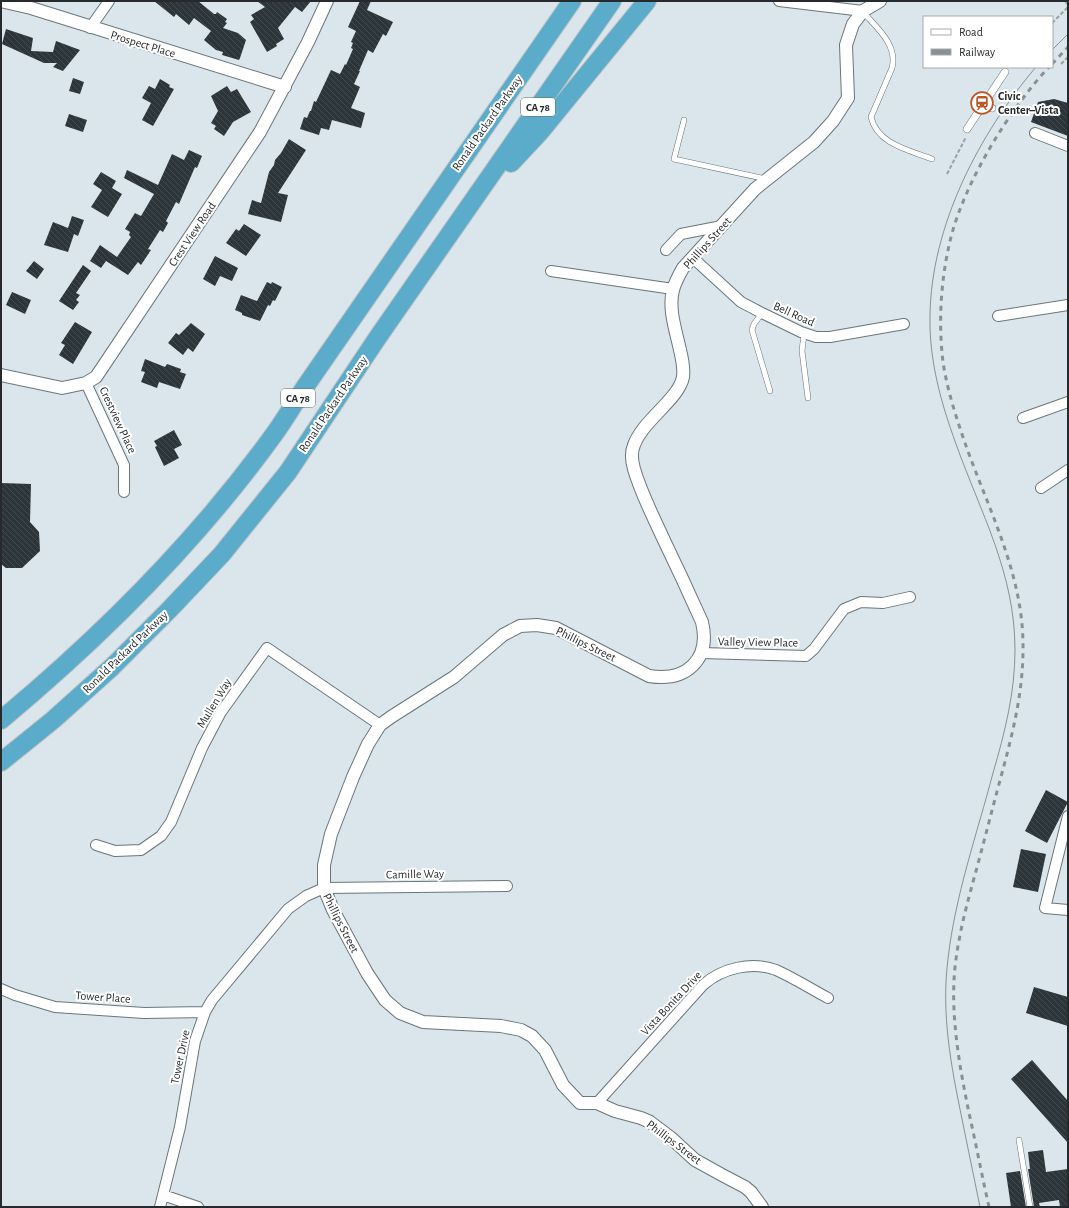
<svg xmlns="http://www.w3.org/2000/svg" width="1069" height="1208" font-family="'Alegreya Sans',sans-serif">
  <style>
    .building { fill: url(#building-back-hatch) }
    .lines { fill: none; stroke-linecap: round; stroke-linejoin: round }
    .service-casing { stroke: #6b767a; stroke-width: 6 }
    .pedestrian-casing { stroke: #6b767a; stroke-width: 8 }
    .minor-casing { stroke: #6b767a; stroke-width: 12 }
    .tertiary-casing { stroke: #6b767a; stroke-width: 14 }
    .motorway-casing { stroke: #c2c3c4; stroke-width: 20 }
    .path { stroke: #98a1a5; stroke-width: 2; stroke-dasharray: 4 2; stroke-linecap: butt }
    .service { stroke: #fff; stroke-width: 5 }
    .pedestrian { stroke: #fff; stroke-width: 7 }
    .minor { stroke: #fff; stroke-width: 10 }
    .tertiary { stroke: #fff; stroke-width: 12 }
    .motorway { stroke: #5aacca; stroke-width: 18 }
    .tram { stroke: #889094; stroke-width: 1 }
    .rail { stroke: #889094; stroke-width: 3; stroke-dasharray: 5 5; stroke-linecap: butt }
    .labels { text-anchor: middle; stroke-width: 4; stroke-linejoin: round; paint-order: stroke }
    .shield { fill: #fff; stroke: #676a6b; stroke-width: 1 }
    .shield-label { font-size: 11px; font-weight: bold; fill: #262a2c }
    .street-label { font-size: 12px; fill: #262a2c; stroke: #fff }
    .poi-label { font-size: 12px; font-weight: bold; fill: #262a2c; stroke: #fff; text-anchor: start }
  </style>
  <defs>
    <pattern id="building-back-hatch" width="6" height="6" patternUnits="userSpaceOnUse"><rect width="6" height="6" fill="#2c3539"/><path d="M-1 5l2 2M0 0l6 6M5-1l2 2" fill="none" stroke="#424a4d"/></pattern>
  </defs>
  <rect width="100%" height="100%" fill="#dae6eb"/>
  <path class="building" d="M154,1H198L214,14H216L217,12L227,19L225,22L227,23L223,28L238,33L246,40L240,58L239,60L222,55L223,52L216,50L204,40L211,31L194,18L189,25L176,14L174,17Z
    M257,1H311L302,12L295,7L278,28L284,39L276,44L277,46L267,52L250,22L254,19L251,15L265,7Z
    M360,1H371L367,10L393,22L386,36L383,34L373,53L368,50L359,71H360L354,84L360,87L351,108L365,113L361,128L332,120L329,130L321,128L319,135L300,129L304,117L307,118L310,111H311L314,101L316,102L331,70L340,74L345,64L346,65L353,49L351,48L353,43L351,42L356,31L348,27Z
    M6,29L33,38L31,51L53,52L56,41L80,50L63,71L53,67L57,63H44L2,44Z
    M73,78L84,82L80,94L69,91Z
    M160,79L170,85L169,87L174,89L153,126L142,120L151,103L142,98L149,86L155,89Z
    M227,86L231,92L237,89L251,112L233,122L224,136L214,129L216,126L211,123L218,111L211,96Z
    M1054,99L1068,103V136L1031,122L1038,102Z
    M69,114L87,120L83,132L65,126Z
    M289,139L306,150L278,193L288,195L281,222L248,214L252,200L261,203L269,172L274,165L275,160L281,153Z
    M189,150L202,156L197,168L195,167L179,204L176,202L166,221L168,223L163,232L160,230L148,249L151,250L141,265L138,262L128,275L106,261L101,268L90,261L100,245L117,257L131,237L129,235L130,232L125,229L135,213L141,216L154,194L124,178L127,170L158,185L172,154L184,160Z
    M101,172L116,181L112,188L122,194L108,217L91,207L102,190L93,184Z
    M72,216L84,220L78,236L74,234L68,252L44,245L53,222L68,228Z
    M244,224L261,235L246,256L226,243L236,229L239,231Z
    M215,256L238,268L232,281L220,276L215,286L203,279Z
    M34,261L44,269L37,279L26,271Z
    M83,265L91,271L76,293L80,295L76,300L79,302L73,310L59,301Z
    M267,282L271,284L272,282L282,287L275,301L273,300L270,306L268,305L260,321L242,315V313L235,310L241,295L257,301Z
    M12,292L31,300L25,314L6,305Z
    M75,322L92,332L73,364L59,355L65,345L61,343Z
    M191,323L205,334L193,352L188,348L183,355L168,343L176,333L179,335Z
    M145,359L165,367L167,364L181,369L180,372L186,374L180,389L159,382L157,388L141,382L145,372L141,371Z
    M174,430L182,445L174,449L179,458L164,466L155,447L157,446L154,441Z
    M1,483L31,484L30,522L39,532L40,551L22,568H6L1,564Z
    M1046,790L1068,802L1047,843L1025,831Z
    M1021,849L1046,854L1038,892L1013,887Z
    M1034,987L1068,997V1026L1026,1013Z
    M1032,1060L1068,1101V1143L1011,1079Z
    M1043,1150L1046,1172L1068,1169V1207H1060L1059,1200L1039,1203L1040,1207H1034L1028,1169H1030L1028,1152Z
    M1020,1171L1026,1207H1011L1006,1173Z"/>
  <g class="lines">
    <g class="service-casing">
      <path id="service" d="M863,12C877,28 898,45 892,68L871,117C877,144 909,150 932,159
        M684,120L674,159L766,179
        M762,313L754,324L752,330L770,391
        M804,333L802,351L808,398
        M1019,1140L1030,1207"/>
    </g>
    <g class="pedestrian-casing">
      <path id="pedestrian" d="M983,103L992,108
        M967,129L1005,72"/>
    </g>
    <g class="minor-casing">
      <path id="minor" d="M779,1L863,11
        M90,28L109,1
        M1035,133L1068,146
        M666,250L681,234L722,226
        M693,258L741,302L762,313L801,332L816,337H830L904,324
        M551,271L673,289
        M998,316L1068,305
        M86,383L124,465V492
        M1023,418L1068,402
        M1041,488L1068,470
        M701,653L806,656L814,649L844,609L861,602L883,603L910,597
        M1068,816L1045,908L1068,910
        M96,845L115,851L141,850L161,836L171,822L202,748L221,712L267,648L380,725
        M1,989L15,995L55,1007L144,1013L205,1012
        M597,1103L703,985C722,968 752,961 776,970C794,978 811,989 828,998
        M163,1195L198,1207
        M160,1207L180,1127L195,1041L205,1012L212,1000L288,909L306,896L324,888L507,886"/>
    </g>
    <g class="tertiary-casing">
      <path id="tertiary" d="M1,1L31,8L285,87
        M1,375L62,388L86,383L96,377L260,132L308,42L327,1
        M762,1207L751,1192L745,1187L724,1176L695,1160L670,1137L650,1122L641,1118L615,1111L597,1103H580L563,1085L545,1050L532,1036L521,1030L501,1026L423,1022L400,1013L385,1000L367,973L333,910L324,888V865L331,834L353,777L368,744L380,725L391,717L454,677L503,635L520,626L537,625L556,628L649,676C686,682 711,660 702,622C689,593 676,565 662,536C652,514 641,493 634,469C632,462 631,452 634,445C643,420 679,399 683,377C684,369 682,358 680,350C676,331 668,309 673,290C675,282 679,275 683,268L755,189L814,142L833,121L848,98L846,45L853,24L863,11L880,1"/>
    </g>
    <g class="motorway-casing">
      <path id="motorway" d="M511,163L540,132L647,1
        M1,720C103,635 198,540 275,433C286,418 295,402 305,387L572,1
        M1,762L53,720L112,667L169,610L222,554L288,472L378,337L612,1"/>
    </g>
    <path class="path" d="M1065,1L1068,5
      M1052,23L1068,7
      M1061,64L1068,57
      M947,174L966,137"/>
    <use href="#service" class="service"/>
    <use href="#pedestrian" class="pedestrian"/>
    <use href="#minor" class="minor"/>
    <use href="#tertiary" class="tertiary"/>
    <use href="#motorway" class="motorway"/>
    <path class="tram" d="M1052,50L1068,34
      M980,1207C974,1178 968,1148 962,1119C951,1066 941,1013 948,959C955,896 977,834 993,773C1005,732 1015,692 1015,650C1015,573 981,514 956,444C941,403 929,360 930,316C931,226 979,134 1036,67"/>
    <path class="rail" d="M1052,64L1068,47
      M989,1207C982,1176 976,1144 969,1113C959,1064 949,1009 956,959C960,929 968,900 976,871C985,838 993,806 1002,773C1013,732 1023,692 1023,649C1024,576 989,511 965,443C956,417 947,389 943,362C938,321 941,277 951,237C966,180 1009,110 1049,67"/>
  </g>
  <defs>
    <g id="station-ring" transform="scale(1.15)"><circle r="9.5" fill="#fff" stroke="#bc5726" stroke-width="1.5"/><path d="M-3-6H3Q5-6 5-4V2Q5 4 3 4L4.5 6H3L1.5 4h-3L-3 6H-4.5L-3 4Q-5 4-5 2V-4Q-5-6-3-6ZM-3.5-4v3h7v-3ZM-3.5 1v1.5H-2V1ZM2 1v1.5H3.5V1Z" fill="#bc5726"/></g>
  </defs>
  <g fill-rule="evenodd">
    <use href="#station-ring" x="982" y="103"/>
  </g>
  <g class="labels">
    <g class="shield">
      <rect x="521" y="98" width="34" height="18" rx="3"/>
      <rect x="281" y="389" width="34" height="18" rx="3"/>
    </g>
    <g class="shield-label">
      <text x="538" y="111">CA 78</text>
      <text x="298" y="402">CA 78</text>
    </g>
    <g class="street-label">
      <text transform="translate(143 44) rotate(17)" y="4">Prospect Place</text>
      <text transform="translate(487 123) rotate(-55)" y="4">Ronald Packard Parkway</text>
      <text transform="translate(192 234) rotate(-56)" y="4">Crest View Road</text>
      <text transform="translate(707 243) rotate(-48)" y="4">Phillips Street</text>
      <text transform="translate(794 314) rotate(24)" y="4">Bell Road</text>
      <text transform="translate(333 404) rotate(-56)" y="4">Ronald Packard Parkway</text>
      <text transform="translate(118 420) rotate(65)" y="4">Crestview Place</text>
      <text transform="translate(758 642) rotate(1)" y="4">Valley View Place</text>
      <text transform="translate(586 644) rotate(26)" y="4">Phillips Street</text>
      <text transform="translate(125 652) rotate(-44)" y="4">Ronald Packard Parkway</text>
      <text transform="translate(214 703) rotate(-59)" y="4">Mullen Way</text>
      <text transform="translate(415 874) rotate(-1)" y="4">Camille Way</text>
      <text transform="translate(341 923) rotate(63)" y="4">Phillips Street</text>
      <text transform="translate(103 997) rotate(4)" y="4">Tower Place</text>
      <text transform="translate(671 1003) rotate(-47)" y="4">Vista Bonita Drive</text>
      <text transform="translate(180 1057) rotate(-78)" y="4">Tower Drive</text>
      <text transform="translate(674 1142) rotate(37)" y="4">Phillips Street</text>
    </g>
    <g class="poi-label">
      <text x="998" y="100">Civic<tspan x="998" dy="14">Center–Vista</tspan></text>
    </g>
  </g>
  <rect width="1069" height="1208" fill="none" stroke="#262a2c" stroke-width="4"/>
  <rect x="923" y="16" width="130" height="52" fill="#ffffff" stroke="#a8aaab"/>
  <rect x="931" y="29" width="20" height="6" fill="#ffffff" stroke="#a8aaab"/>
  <text x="959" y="36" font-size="12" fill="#262a2c">Road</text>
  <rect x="931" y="49" width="20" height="6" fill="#889094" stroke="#a8aaab"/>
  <text x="959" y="56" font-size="12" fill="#262a2c">Railway</text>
</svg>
